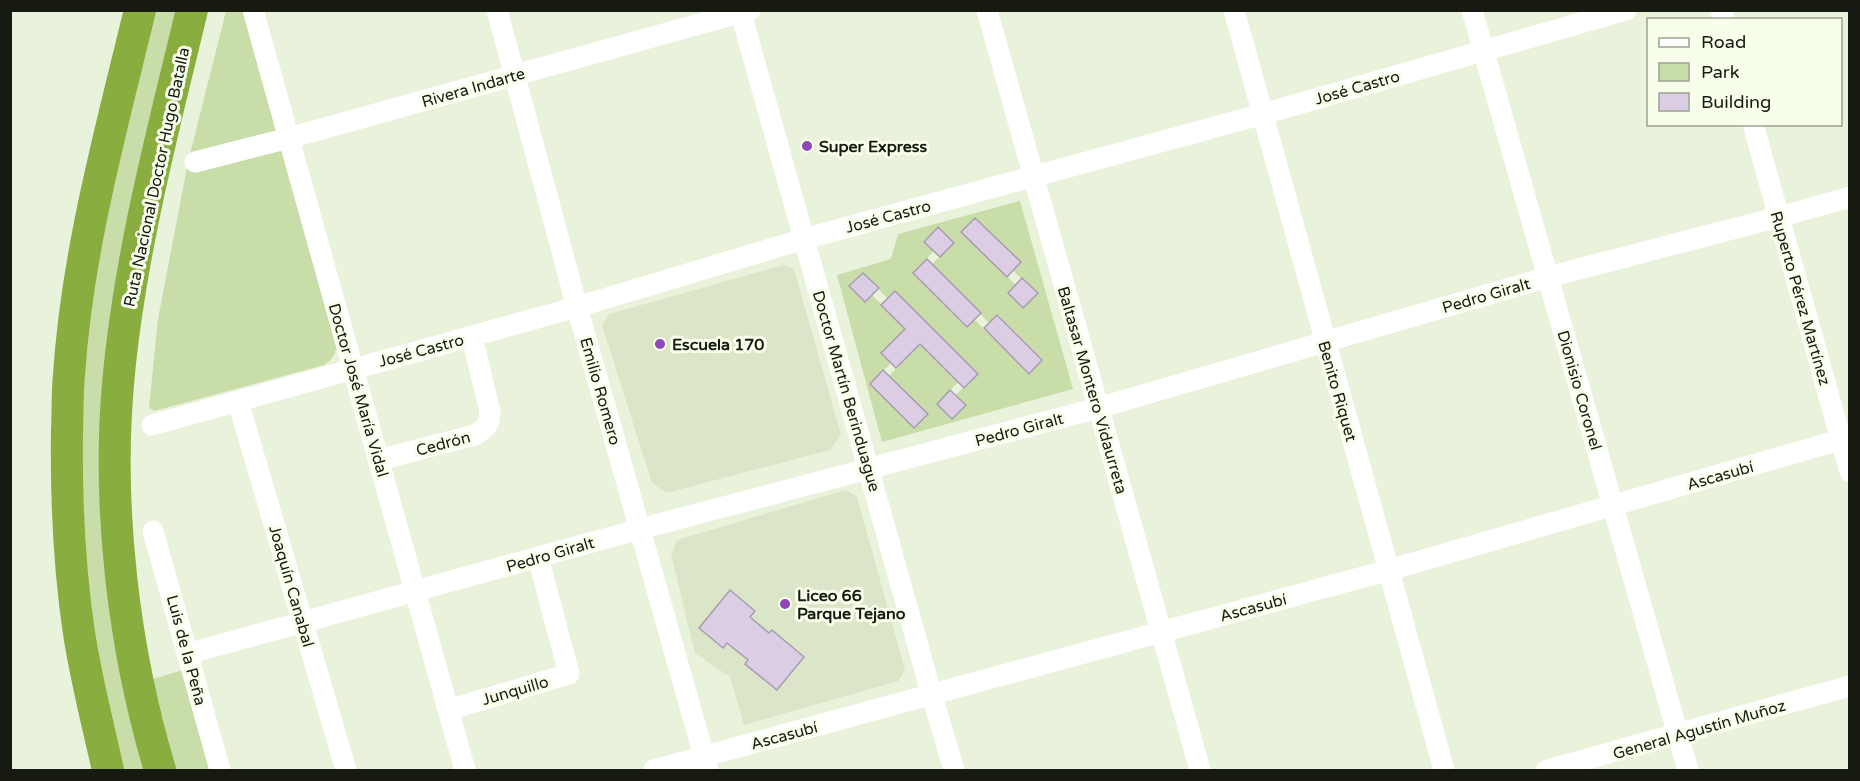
<svg xmlns="http://www.w3.org/2000/svg" width="1860" height="781" font-family="'Varela Round',sans-serif">
  <style>
    .built { fill: #dae6c7 }
    .green { fill: #c8dda8; fill-rule: evenodd }
    .building { fill: #dacde4; stroke: #a89cb1; stroke-width: 1.5 }
    .lines { fill: none; stroke-linecap: round; stroke-linejoin: round }
    .minor { stroke: #fff; stroke-width: 21 }
    .highway { stroke: #89ad3e; stroke-width: 32 }
    .poi-dot { fill: #8e46b9; stroke: #f7ffeb; stroke-width: 2 }
    .labels { text-anchor: middle; stroke-width: 6; stroke-linejoin: round; paint-order: stroke }
    .street-label { font-size: 16px; fill: #171a11; stroke: #f7ffeb }
    .poi-label { font-size: 16px; font-weight: bold; fill: #171a11; stroke: #f7ffeb; text-anchor: start }
  </style>
  <rect width="100%" height="100%" fill="#e9f2da"/>
  <path class="built" d="M784,265L794,269L841,435L830,450L666,493L652,483L602,325L609,314Z
    M846,490L857,497L905,670L898,681L744,725L730,677L695,653L671,555L677,540Z"/>
  <path class="green" d="M154,11H181L124,251L110,567L148,770H122L94,642L80,495L84,360L104,223Z
    M226,11H248L337,346C335,355 332,360 324,365L154,411L149,408L158,319L188,162Z
    M1020,201L1073,389L882,442L837,275L891,259L898,234ZM975,218L1020,262L1013,271L1037,293L1023,308L1008,293L1016,285L962,232ZM938,227L954,243L932,264L989,323L998,315L1042,359L1029,373L974,319L966,327L913,273L934,251L924,241ZM863,273L887,298L895,291L977,373L956,395L965,405L952,419L937,404L958,382L872,295L850,286ZM895,339L910,354L889,376L928,414L914,428L870,384L891,363L881,353Z
    M184,670L212,770H173L152,679Z"/>
  <path class="building" d="M975,218L1021,262L1007,277L961,232Z
    M938,227L954,243L940,257L924,242Z
    M927,259L981,313L967,327L913,273Z
    M863,273L879,288L865,302L849,286Z
    M1022,278L1038,293L1023,308L1008,293Z
    M895,291L978,374L964,388L920,344L896,368L881,353L905,329L881,305Z
    M997,315L1042,360L1029,374L984,328Z
    M883,370L928,414L914,428L870,384Z
    M950,390L966,405L952,419L937,404Z
    M730,590L755,611L750,617L769,633L772,630L804,657L777,690L745,664L748,660L727,643L723,648L699,628Z"/>
  <g class="lines">
    <path class="minor" d="M253,10L465,770
      M497,10L577,307L708,770
      M740,10L932,696L954,770
      M987,10L1200,770
      M1234,10L1444,770
      M1472,10L1688,770
      M1721,10L1724,20
      M1753,124L1850,472
      M195,162L289,138L750,10
      M238,401L346,770
      M152,425L577,307L804,239L1263,114L1626,10
      M378,460L475,435L485,428L489,421L490,412L472,337
      M153,531L220,770
      M187,654L640,529L1098,408L1548,277L1779,217L1850,197
      M448,710L569,674L538,557
      M654,770L1389,570L1850,437
      M1547,770L1850,686"/>
    <path class="highway" d="M108,770C98,725 86,679 79,633C69,566 66,498 67,430C68,411 67,393 69,375C77,252 111,130 140,10
      M160,770C124,650 107,510 118,384C129,258 162,134 192,10"/>
  </g>
  <g class="poi-dot">
    <circle cx="807" cy="146" r="6"/>
    <circle cx="660" cy="344" r="6"/>
    <circle cx="785" cy="604" r="6"/>
  </g>
  <g class="labels">
    <g class="street-label">
      <text transform="translate(473 87) rotate(-16)" y="6">Rivera Indarte</text>
      <text transform="translate(1357 87) rotate(-16)" y="6">José Castro</text>
      <text transform="translate(156 177) rotate(-78)" y="6">Ruta Nacional Doctor Hugo Batalla</text>
      <text transform="translate(888 216) rotate(-15)" y="6">José Castro</text>
      <text transform="translate(1486 295) rotate(-16)" y="6">Pedro Giralt</text>
      <text transform="translate(1801 298) rotate(74)" y="6">Ruperto Pérez Martínez</text>
      <text transform="translate(421 350) rotate(-15)" y="6">José Castro</text>
      <text transform="translate(359 390) rotate(74)" y="6">Doctor José María Vidal</text>
      <text transform="translate(1093 390) rotate(74)" y="6">Baltasar Montero Vidaurreta</text>
      <text transform="translate(1580 390) rotate(74)" y="6">Dionisio Coronel</text>
      <text transform="translate(601 391) rotate(74)" y="6">Emilio Romero</text>
      <text transform="translate(847 391) rotate(74)" y="6">Doctor Martín Berinduague</text>
      <text transform="translate(1338 391) rotate(74)" y="6">Benito Riquet</text>
      <text transform="translate(1019 429) rotate(-15)" y="6">Pedro Giralt</text>
      <text transform="translate(443 443) rotate(-15)" y="6">Cedrón</text>
      <text transform="translate(1720 475) rotate(-16)" y="6">Ascasubí</text>
      <text transform="translate(550 554) rotate(-16)" y="6">Pedro Giralt</text>
      <text transform="translate(292 586) rotate(74)" y="6">Joaquín Canabal</text>
      <text transform="translate(1253 607) rotate(-15)" y="6">Ascasubí</text>
      <text transform="translate(187 650) rotate(75)" y="6">Luis de la Peña</text>
      <text transform="translate(515 690) rotate(-16)" y="6">Junquillo</text>
      <text transform="translate(1699 729) rotate(-16)" y="6">General Agustín Muñoz</text>
      <text transform="translate(784 735) rotate(-15)" y="6">Ascasubí</text>
    </g>
    <g class="poi-label">
      <text x="819" y="152">Super Express</text>
      <text x="672" y="350">Escuela 170</text>
      <text x="797" y="601">Liceo 66<tspan x="797" dy="18">Parque Tejano</tspan></text>
    </g>
  </g>
  <rect width="1860" height="781" fill="none" stroke="#171a11" stroke-width="24"/>
  <rect x="1647" y="18" width="195" height="108" fill="#f7ffeb" stroke="#9da394" stroke-width="1.5"/>
  <rect x="1659" y="38" width="30" height="9" fill="#ffffff" stroke="#9da394" stroke-width="1.5"/>
  <text x="1701" y="48" font-size="18" fill="#171a11">Road</text>
  <rect x="1659" y="63" width="30" height="18" fill="#c8dda8" stroke="#9da394" stroke-width="1.5"/>
  <text x="1701" y="78" font-size="18" fill="#171a11">Park</text>
  <rect x="1659" y="93" width="30" height="18" fill="#dacde4" stroke="#9da394" stroke-width="1.5"/>
  <text x="1701" y="108" font-size="18" fill="#171a11">Building</text>
</svg>
